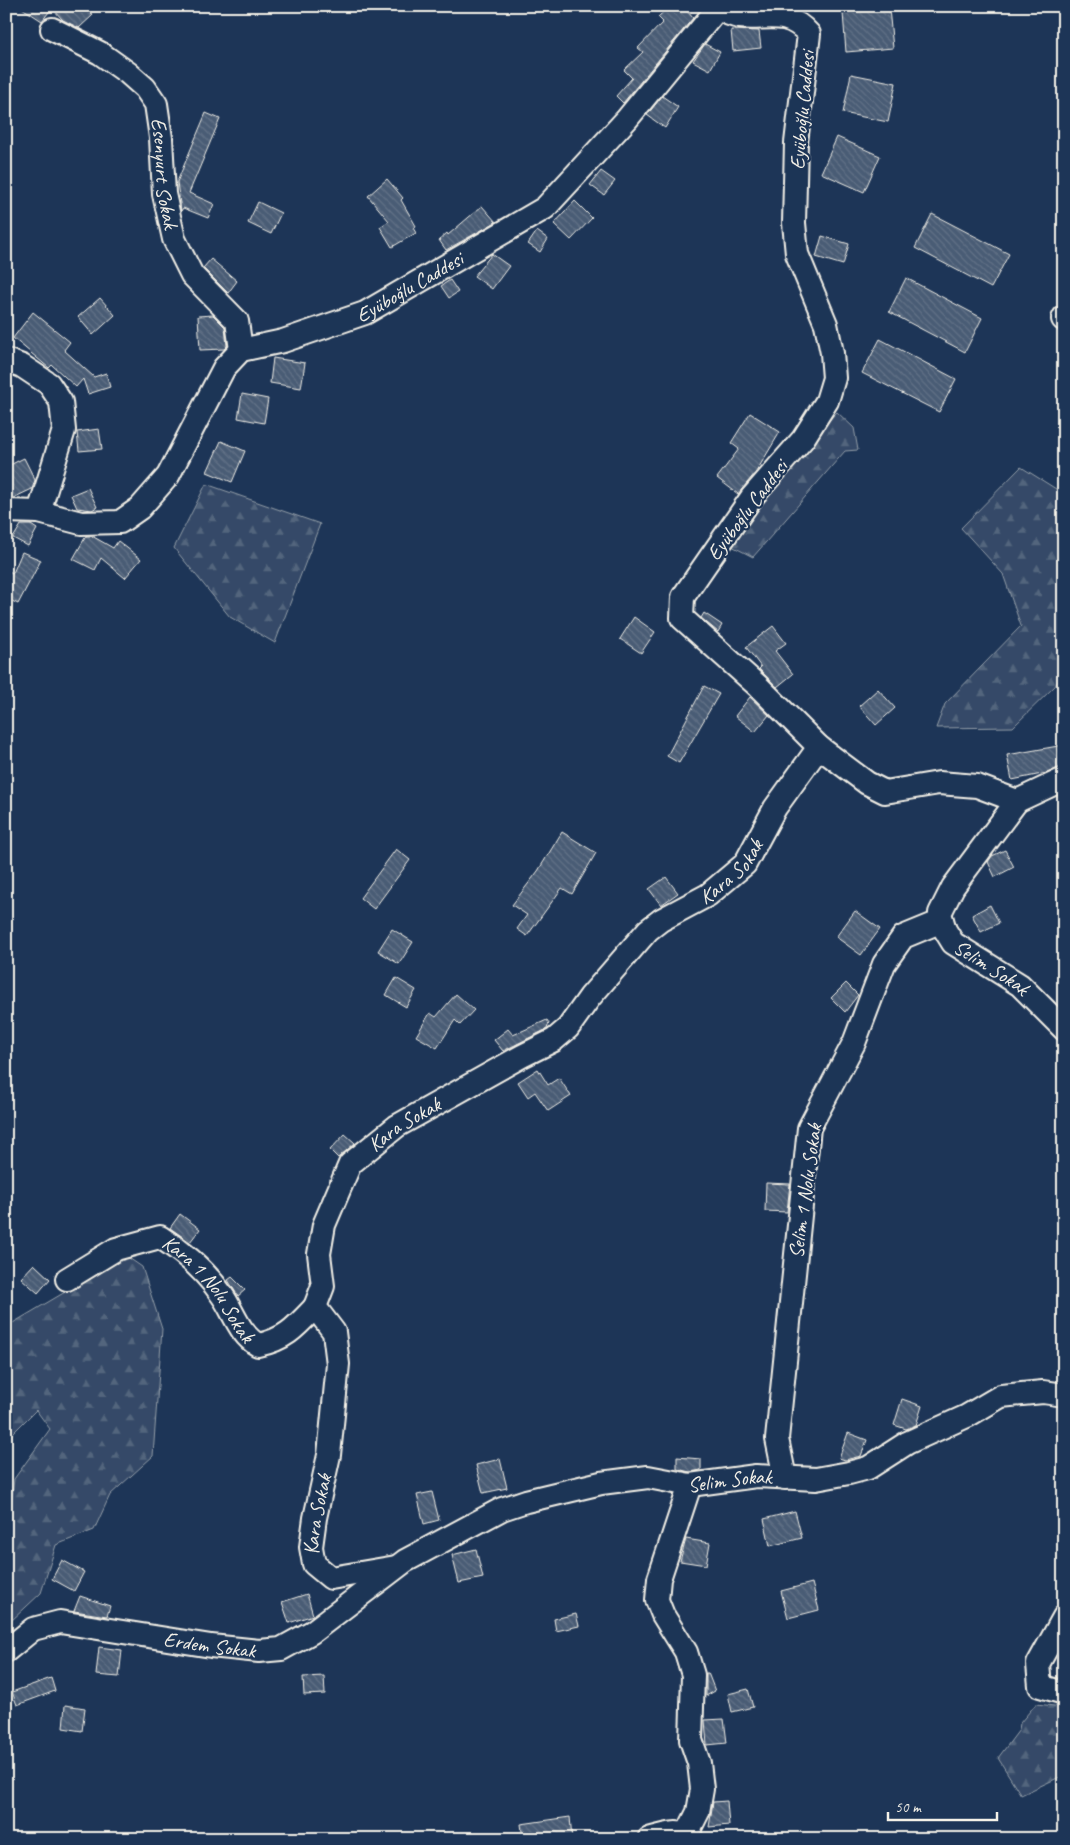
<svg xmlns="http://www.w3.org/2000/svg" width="1070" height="1845" font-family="Caveat,sans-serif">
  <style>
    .forest { fill: url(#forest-firs); stroke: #949ea8 }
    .building { fill: url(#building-back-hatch); stroke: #f4f1e8 }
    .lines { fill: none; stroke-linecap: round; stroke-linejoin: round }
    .minor-casing { stroke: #f4f1e8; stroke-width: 26 }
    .minor { stroke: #1d3557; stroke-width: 22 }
    .labels { text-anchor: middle; stroke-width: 4.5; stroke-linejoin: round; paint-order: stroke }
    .street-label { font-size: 21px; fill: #f4f1e8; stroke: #1d3557 }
  </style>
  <defs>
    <pattern id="forest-firs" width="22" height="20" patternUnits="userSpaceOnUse" patternTransform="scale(1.25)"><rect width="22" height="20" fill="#354a67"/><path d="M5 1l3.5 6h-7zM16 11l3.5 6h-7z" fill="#53657d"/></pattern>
    <pattern id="building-back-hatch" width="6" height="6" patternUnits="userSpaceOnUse" patternTransform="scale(1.25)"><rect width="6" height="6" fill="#485b74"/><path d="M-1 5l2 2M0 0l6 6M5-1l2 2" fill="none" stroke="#637388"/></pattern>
  </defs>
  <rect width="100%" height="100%" fill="#1d3557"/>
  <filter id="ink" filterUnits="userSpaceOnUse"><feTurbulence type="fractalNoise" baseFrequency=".02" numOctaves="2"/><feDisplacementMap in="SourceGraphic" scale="10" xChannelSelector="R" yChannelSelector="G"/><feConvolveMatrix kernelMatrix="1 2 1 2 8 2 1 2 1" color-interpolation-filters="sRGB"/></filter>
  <g filter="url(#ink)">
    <path class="forest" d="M837,412L854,428L858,450L845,451L753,557L722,541L756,498Z
      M1021,467L1064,494V671L1055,686L1013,727L936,728L945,704L1021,626L1003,574L961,528Z
      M206,484L320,524L275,643L230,617L174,548Z
      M126,1256L142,1267L162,1329L153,1456L110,1495L94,1530L56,1545L41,1593L11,1621L6,1615V1546L14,1479L50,1429L36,1410L6,1440V1327Z
      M1036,1704L1064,1707V1775L1021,1795L998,1758L1019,1730L1020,1723Z"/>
    <path class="building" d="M19,6H85L93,15L79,28L63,20L52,8L42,21Z
      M670,6H683L693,18L623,103L616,96L632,78L624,70L643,52L638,48L663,22L658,17Z
      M889,9L893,48L846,52L843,13Z
      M731,30L759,31L761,48L733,51Z
      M705,44L720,52L710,70L693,61Z
      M851,74L896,83L888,122L843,113Z
      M662,96L678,107L665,128L647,115Z
      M206,113L220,119L189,193L214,204L208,218L183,208L181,211L177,182Z
      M837,137L880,156L864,192L821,173Z
      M601,171L615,181L604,195L590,185Z
      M387,179L403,198L401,200L416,226L413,228L416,233L392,247L380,227L389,221L368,196Z
      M575,201L592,218L571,240L554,224Z
      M258,202L281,213L271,234L248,223Z
      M482,206L496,222L446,250L439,240L447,233L448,235Z
      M932,214L1009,254L991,288L915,248Z
      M537,231L548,239L540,252L528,244Z
      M822,236L849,244L843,265L816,257Z
      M492,254L509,266L492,289L474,276Z
      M211,259L237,281L228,293L203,268Z
      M906,278L982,318L965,352L889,312Z
      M450,280L458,292L449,298L441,286Z
      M100,298L115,315L93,335L78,317Z
      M33,312L70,342L64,350L94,377L106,373L110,387L88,394L83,379L76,387L52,365L49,368L13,338Z
      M213,315L225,327L227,346L224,349L200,350L198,316Z
      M880,339L956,379L939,412L862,373Z
      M273,358L305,363L301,388L270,383Z
      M242,394L268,399L264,423L238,418Z
      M750,413L780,432L756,472L738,494L717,478L739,449L731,443Z
      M99,429L102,449L79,451L77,432Z
      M221,441L245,451L232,482L207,472Z
      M24,458L35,480L32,489L13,498H6V467Z
      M88,488L97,507L92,510L77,508L71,495Z
      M21,525H31L37,529L28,546L13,538Z
      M86,536H92L113,548L118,541L141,559L125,578L101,558L95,570L73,559Z
      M22,552L41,560L18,604L6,598V570L13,573Z
      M704,613L722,625L718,632L701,618Z
      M634,617L655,632L641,653L620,639Z
      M773,626L786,643L775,651L793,674L777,687L759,669L761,667L746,647Z
      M704,686L719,694L679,763L667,756Z
      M878,689L895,708L876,725L859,706Z
      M750,697L769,715L755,732L735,716Z
      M1064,745V766L1047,773L1012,780L1007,755Z
      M562,832L596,853L572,894L562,888L527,936L517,929L527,915L512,905L538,871Z
      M396,849L410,860L374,909L360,898Z
      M1005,850L1014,867L995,877L988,862L992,856Z
      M666,877L678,893L661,905L649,889Z
      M990,905L999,923L981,932L972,915Z
      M855,911L880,929L861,955L836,937Z
      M392,929L413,942L399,964L378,951Z
      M396,978L416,990L406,1007L386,995Z
      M846,983L858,995L845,1012L831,998Z
      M456,994L474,1010L460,1025L455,1020L437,1048L416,1036L430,1013L436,1017Z
      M547,1020L549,1023L547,1029L503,1051L494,1040L508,1029L513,1035Z
      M538,1069L548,1085L559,1078L571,1096L548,1111L535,1092L528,1097L518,1082Z
      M345,1134L355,1143L338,1158L330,1150Z
      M766,1183L790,1184L787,1212L765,1211Z
      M180,1214L200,1229L190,1242L170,1228Z
      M34,1264L50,1279L38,1293L21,1278Z
      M232,1277L245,1290L238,1296L228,1280Z
      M902,1399L922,1406L916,1425L906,1429L894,1425Z
      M848,1433L867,1440L861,1456L845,1460L839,1458Z
      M677,1457L701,1459V1470L690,1472L677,1469Z
      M500,1459L507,1488L483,1493L476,1465Z
      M432,1492L439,1520L424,1524L417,1495Z
      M795,1511L802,1538L770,1546L764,1519Z
      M686,1539L710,1543L706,1565L680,1561Z
      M476,1549L483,1578L459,1583L452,1555Z
      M62,1560L84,1572L74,1591L52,1579Z
      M812,1583L819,1610L788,1618L781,1591Z
      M307,1594L313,1615L289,1623L282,1602Z
      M80,1596L110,1606L107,1616L74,1611Z
      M576,1614L579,1626L556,1631L554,1619Z
      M99,1647L122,1650L119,1677L96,1675Z
      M706,1673H708L715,1691L706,1696Z
      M324,1676L325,1694L304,1695L303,1677Z
      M51,1678L55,1691L17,1705L12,1692Z
      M748,1689L753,1707L732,1712L728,1694Z
      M65,1705L85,1708L82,1731L63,1728Z
      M724,1719L727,1743L707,1745L705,1720Z
      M727,1801L729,1825L709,1827L713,1802Z
      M570,1817L572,1839H523L521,1824Z"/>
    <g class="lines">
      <g class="minor-casing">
        <g id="minor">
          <path d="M718,8C752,32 779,0 809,34L796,143L794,223L797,254L826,324L832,353L834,378L827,401L803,439L752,497L683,597L682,618L758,686L819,747L867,783L885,792L939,783L977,786L1017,801L1064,779"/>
          <path id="s1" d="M52,29L100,53L128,73L145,88L156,104L161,138L164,194L174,239L192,275L237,321L241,350"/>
          <path d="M1063,319L1064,317"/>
          <path d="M6,360L22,366L49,384L61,402L64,430L39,512"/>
          <path id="s2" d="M6,511L39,512L81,523L120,522L140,508L168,476L224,368L241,350L283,341L365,313L545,208L627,119L718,8"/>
          <path id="s3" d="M1017,801L953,887L940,913L945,930L953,943L1020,985L1064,1029"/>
          <path id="s4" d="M67,1279L116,1249L160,1237C185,1253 205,1270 222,1295C234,1312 239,1334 258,1345C285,1340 296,1327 315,1307"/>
          <path d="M785,1478L777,1439L809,1128L854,1043L884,964L903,937L942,921"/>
          <path id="s5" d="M396,1567L331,1578L314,1564L311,1547L315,1518L329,1455L338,1364L334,1332L315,1307L323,1286L319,1254L324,1225L350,1164L397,1126L522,1056L554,1040L568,1028L590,997L648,930L661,920L708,895L745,864L775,808L819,747"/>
          <path d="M1064,1617L1038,1664L1040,1686L1064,1693"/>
          <path id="s6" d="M6,1651L33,1629L60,1622L211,1646L259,1651L281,1649L312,1632L405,1561L502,1509L526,1501L601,1483L648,1477L690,1485L756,1476L816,1479L849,1473L868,1468L907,1443L967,1416L1001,1396L1043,1392L1064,1395"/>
          <path d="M687,1834L698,1812L702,1789L699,1763L691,1740L693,1675L686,1652L663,1615L657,1600L659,1579L690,1485"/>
          <path d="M649,1839C663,1835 680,1828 692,1839"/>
        </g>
      </g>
      <use href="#minor" class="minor"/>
    </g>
  </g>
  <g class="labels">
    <g class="street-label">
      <text transform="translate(802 110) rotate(-85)" y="7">Eyüboğlu Caddesi</text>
      <text dy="7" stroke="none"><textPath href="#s1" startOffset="200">Esenyurt Sokak</textPath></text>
      <text dy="7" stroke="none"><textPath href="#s2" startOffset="510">Eyüboğlu Caddesi</textPath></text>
      <text transform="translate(747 510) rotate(-53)" y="7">Eyüboğlu Caddesi</text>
      <text dy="7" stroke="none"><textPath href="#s5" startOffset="992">Kara Sokak</textPath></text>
      <text dy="7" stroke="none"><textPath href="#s3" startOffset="215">Selim Sokak</textPath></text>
      <text dy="7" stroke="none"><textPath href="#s5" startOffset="572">Kara Sokak</textPath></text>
      <text transform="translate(805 1191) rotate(-82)" y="7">Selim 1 Nolu Sokak</text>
      <text dy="7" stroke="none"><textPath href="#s4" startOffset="175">Kara 1 Nolu Sokak</textPath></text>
      <text dy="7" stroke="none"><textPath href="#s6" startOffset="781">Selim Sokak</textPath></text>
      <text dy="7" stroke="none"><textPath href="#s5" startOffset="138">Kara Sokak</textPath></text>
      <text dy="7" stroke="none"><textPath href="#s6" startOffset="214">Erdem Sokak</textPath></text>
    </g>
  </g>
  <rect width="1070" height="1845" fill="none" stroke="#1d3557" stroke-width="25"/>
  <rect x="12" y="12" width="1045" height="1820" fill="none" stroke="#f4f1e8" stroke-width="2" filter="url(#ink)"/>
  <path d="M888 1812v8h109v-8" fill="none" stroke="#f4f1e8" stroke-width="2.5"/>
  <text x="895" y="1812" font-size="15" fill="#f4f1e8" stroke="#1d3557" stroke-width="4" paint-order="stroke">50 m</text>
</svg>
